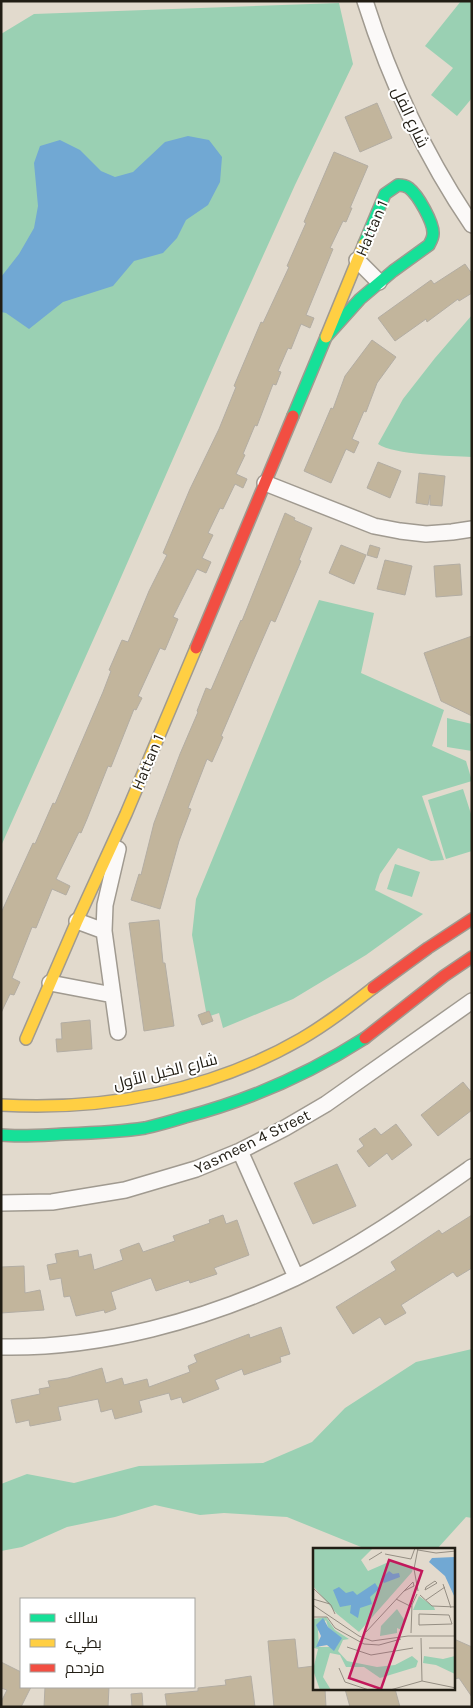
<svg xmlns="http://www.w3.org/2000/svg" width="473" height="1708" font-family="Karla,Cairo,sans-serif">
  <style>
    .green { fill: #9ad0b3 }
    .water { fill: #71a8d3 }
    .building { fill: #c2b59c; stroke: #b3ada3 }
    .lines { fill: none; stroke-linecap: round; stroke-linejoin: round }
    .street-casing { stroke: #a09a90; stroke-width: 18 }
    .fast-casing { stroke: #a09a90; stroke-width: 14 }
    .slow-casing { stroke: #a09a90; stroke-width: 14 }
    .jam-casing { stroke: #a09a90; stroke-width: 14 }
    .street { stroke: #fbf9f8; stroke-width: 15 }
    .fast { stroke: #16e098; stroke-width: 11 }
    .slow { stroke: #ffcf43; stroke-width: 11 }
    .jam { stroke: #f24e42; stroke-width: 11 }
    .labels { text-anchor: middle; stroke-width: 4; stroke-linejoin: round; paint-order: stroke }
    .street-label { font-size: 16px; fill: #211d14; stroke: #fff }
    .inset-road { fill: none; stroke: #958e83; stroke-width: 1 }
    .view { fill: #c2185b; fill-opacity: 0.15; stroke: #c2185b; stroke-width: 2.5 }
    .inset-edge { fill: none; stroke: #211d14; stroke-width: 2.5 }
  </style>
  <rect width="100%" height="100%" fill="#e2dacd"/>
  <path class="green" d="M461,1H472V98L457,116L431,95L453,68L425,46Z
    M339,3L353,64L295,185L230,329L111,600L1,846V34L34,14Z
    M472,315V457C450,456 394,455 378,444L403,399L435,358Z
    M319,600L374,613L361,673L444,710L432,746L466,761L472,781L422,796L444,860L431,861L398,848L380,874L375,890L423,914L366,955L293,999L223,1028L219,1013L207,1017L192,935L196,899Z
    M447,718L472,724V751L447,747Z
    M463,789L472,817V851L446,859L428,800Z
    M395,864L420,872L412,897L387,889Z
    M472,1349V1518L466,1517L437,1549H366L287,1517L224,1513L200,1515L155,1505L115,1517L67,1527L22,1547L1,1551V1484L27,1474L74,1483L139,1466L263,1463L312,1442L345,1408L416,1362Z"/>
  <path class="water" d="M188,136L209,140L222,157L220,182L208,205L186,220L177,238L163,253L134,261L113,286L63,302L29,329L6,313L1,312V277L19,254L34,228L38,206L34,163L40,146L60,140L80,150L101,171L115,177L133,172L165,142Z"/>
  <path class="building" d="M377,103L392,138L360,152L345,117Z
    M334,152L368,166L350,208H352L346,222L343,221L330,248L333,249L306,315L314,318L310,328L301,324L291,349L288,348L278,371L281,372L276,385L273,384L257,426L255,425L243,454L245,455L236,474L247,479L243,488L235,484L223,509L220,508L208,533L213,535L202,558L211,562L206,573L197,569L173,617L178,619L165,650L160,648L138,696L142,698L136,710L134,709L111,767L108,766L87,819L81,833L79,832L56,879L70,886L66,895L52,889L36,928L32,927L12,978L20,982L14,995L10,994L1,1013V913L33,843L35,844L53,803L55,804L103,692L111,671L109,670L122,640L128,642L149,591L167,555L163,553L190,489L219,429L236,387L234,386L261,322L263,323L289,267L287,266L306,223L304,222Z
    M465,264L472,274V293L459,301L458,299L427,322L426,319L395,341L378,318L431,280L434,284Z
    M372,340L396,357L377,383L366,412L364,411L352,439L359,442L354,453L346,449L331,483L304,471L331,408L333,409L345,376Z
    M378,462L401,471L390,498L367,488Z
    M419,473L445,476L442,506L430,505V495L428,505L416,503Z
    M285,513L295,518L294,520L312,528L299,560L301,561L275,622L271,620L254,659L221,736L223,737L212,762L207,759L188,808L191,809L179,841L160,909L131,900L139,874L141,875L154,823L180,754L198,712L197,711L206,688L211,690L241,620L242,621Z
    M341,545L366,555L354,584L329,573Z
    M370,545L380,548L377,558L367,555Z
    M385,560L412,566L405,595L377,589Z
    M460,564L462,595L436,597L434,566Z
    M472,636V716L441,701L424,653Z
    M159,920L163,963H165L174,1026L144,1031L129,923Z
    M209,1011L213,1021L202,1025L198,1015Z
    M90,1020L92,1049L57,1052L56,1039H62L61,1023Z
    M463,1082L472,1093V1110L438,1136L421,1115Z
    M396,1124L412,1145L392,1160L387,1153L369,1167L357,1151L364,1146L359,1139L375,1128L381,1135Z
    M337,1164L356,1206L313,1224L294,1183Z
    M223,1215L226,1224L237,1220L249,1255L214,1268L217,1274L190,1283L189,1280L156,1291L151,1278L111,1292L116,1309L105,1313L104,1310L76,1316L70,1296L64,1297L61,1278L50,1280L47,1265L57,1263L55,1254L78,1250L79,1257L91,1254L94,1270L123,1260L120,1250L139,1243L143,1252L175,1241L173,1236L210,1223L209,1220Z
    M472,1215V1268L457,1277L453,1272L401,1305L406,1313L385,1325L380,1317L353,1334L336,1307L396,1270L391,1262L439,1230L442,1234Z
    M24,1266L25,1293L40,1290L44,1310L1,1313V1267Z
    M281,1327L290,1354L280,1357L281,1362L244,1375L242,1369L215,1380L219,1389L183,1403L181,1397L171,1400L169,1393L139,1401L142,1412L115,1419L112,1409L101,1412L98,1399L58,1407L61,1420L30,1426L29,1420L16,1423L11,1400L40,1394L39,1389L50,1387L48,1381L68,1378L102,1368L106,1383L122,1378L124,1385L147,1379L149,1387L190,1372L188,1366L197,1362L194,1355L249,1334L250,1338Z
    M295,1639L298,1668L314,1666V1689H325L326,1707H274L268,1641Z
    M454,1639L472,1647V1697L459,1678L454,1679Z
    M1,1662L21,1672V1687H31L21,1707H1V1702L7,1690L1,1688Z
    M251,1676L255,1707H167L165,1694L198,1691V1688L226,1685L225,1680Z
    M45,1687H109L108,1707H44Z
    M345,1689H395L400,1707H350Z
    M142,1693L143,1707H132L131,1694Z"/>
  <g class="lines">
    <g class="street-casing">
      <path id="street" d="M365,1C390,80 425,156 472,225
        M357,260L379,282
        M265,483L374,526L400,531L426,534L452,532L472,529
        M118,849L105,905L104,931L118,1032
        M77,921L104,931
        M50,983L113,995
        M240,1151L296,1277
        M1,1203L52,1202L125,1190L196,1169L240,1151L285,1128L326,1104L472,1001
        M1,1347C101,1349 205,1320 295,1278C357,1248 415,1207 472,1167"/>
    </g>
    <g class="fast-casing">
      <path id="fast" d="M293,416L326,337L360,299L393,271L429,245C431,241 433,238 433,234C434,223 418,195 409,188C405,185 402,185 398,185L385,194L364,244
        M1,1135C22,1137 44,1135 65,1134C92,1133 119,1132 145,1128C158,1125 172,1121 185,1117C250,1100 309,1074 365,1038"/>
    </g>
    <g class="slow-casing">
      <path id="slow" d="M326,337L364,244
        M26,1039L77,921L126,814L196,648
        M1,1105C105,1111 211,1091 301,1039C327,1024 350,1006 373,988"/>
    </g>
    <g class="jam-casing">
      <path id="jam" d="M196,648L293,416
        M373,988L428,948L472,919
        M365,1038L444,976L472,957"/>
    </g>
    <use href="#street" class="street"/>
    <use href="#fast" class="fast"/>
    <use href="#slow" class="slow"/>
    <use href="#jam" class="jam"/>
  </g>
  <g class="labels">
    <g class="street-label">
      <text transform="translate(411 117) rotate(65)" y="6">شارع الفل</text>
      <text transform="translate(371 228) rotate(-67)" y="6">Hattan 1</text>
      <text transform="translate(147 762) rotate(-67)" y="6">Hattan 1</text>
      <text transform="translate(165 1071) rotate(-14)" y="6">شارع الخيل الأول</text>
      <text transform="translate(252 1141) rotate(-26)" y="6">Yasmeen 4 Street</text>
    </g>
  </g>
  <g transform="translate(313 1548)">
    <rect width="142" height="142" fill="#e2dacd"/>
    <path d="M0,0H60L48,12L55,23L78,13L100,20L99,24L46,84L24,66L0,38ZM106,48L121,59L122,62H100ZM84,61L92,73L89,82L84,80V85L67,88L68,78ZM13,69L22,82L36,91L30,92L25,103L34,113L64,119L82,117L99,108L105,113L103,119L67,130L51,119H33L27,107L17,105L10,129L18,142H7L0,122L5,101L1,100L0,71ZM13,72L15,79L28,90L23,99H6L5,83ZM111,108L130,111L142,108V126L123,117L110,115Z" fill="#9ad0b3" fill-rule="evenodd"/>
    <path d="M142,9H143L142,50L132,28L116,14L119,10ZM76,23L80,26L86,25L87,29L71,35L68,31ZM62,35L66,41L57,49L59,56L47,60L45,70L37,65L38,57L27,59L20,42L26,39L33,45L40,43L44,47ZM10,70L15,79L29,90L21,103L14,97L3,99L8,88L3,77Z" fill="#71a8d3"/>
    <path class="inset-road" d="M105,2L123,5L143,3M72,6L98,11L102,0M56,12L69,4M122,33L124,35L112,42L113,39ZM130,36L138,60M0,40L18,57L22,66M105,43L101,21L105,0M107,47L119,58L143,59M0,51L17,56M83,51L99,59M113,52L132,39M0,57L46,88L59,93L95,88H143M106,66L136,67L139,76L106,77ZM0,69H14L22,80L51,96L66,97L88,91M53,84L91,43L101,38L100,34L91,43M98,85L99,57L104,46M108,90L109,133M34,99L58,107L100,100M116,100H143M26,120L32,134L56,142M77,142L109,133L143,140"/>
    <path class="view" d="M76,12L109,23L68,141L36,130Z"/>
    <rect width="142" height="142" class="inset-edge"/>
  </g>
  <rect width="473" height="1708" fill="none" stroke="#211d14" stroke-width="5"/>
  <rect x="20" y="1598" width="175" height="90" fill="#ffffff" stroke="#a6a5a1"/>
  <rect x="30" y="1614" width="25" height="8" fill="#16e098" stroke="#a6a5a1"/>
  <text x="65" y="1623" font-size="15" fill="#211d14">سالك</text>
  <rect x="30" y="1639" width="25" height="8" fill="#ffcf43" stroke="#a6a5a1"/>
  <text x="65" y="1648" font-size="15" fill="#211d14">بطيء</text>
  <rect x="30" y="1664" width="25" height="8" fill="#f24e42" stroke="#a6a5a1"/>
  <text x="65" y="1673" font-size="15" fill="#211d14">مزدحم</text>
</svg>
